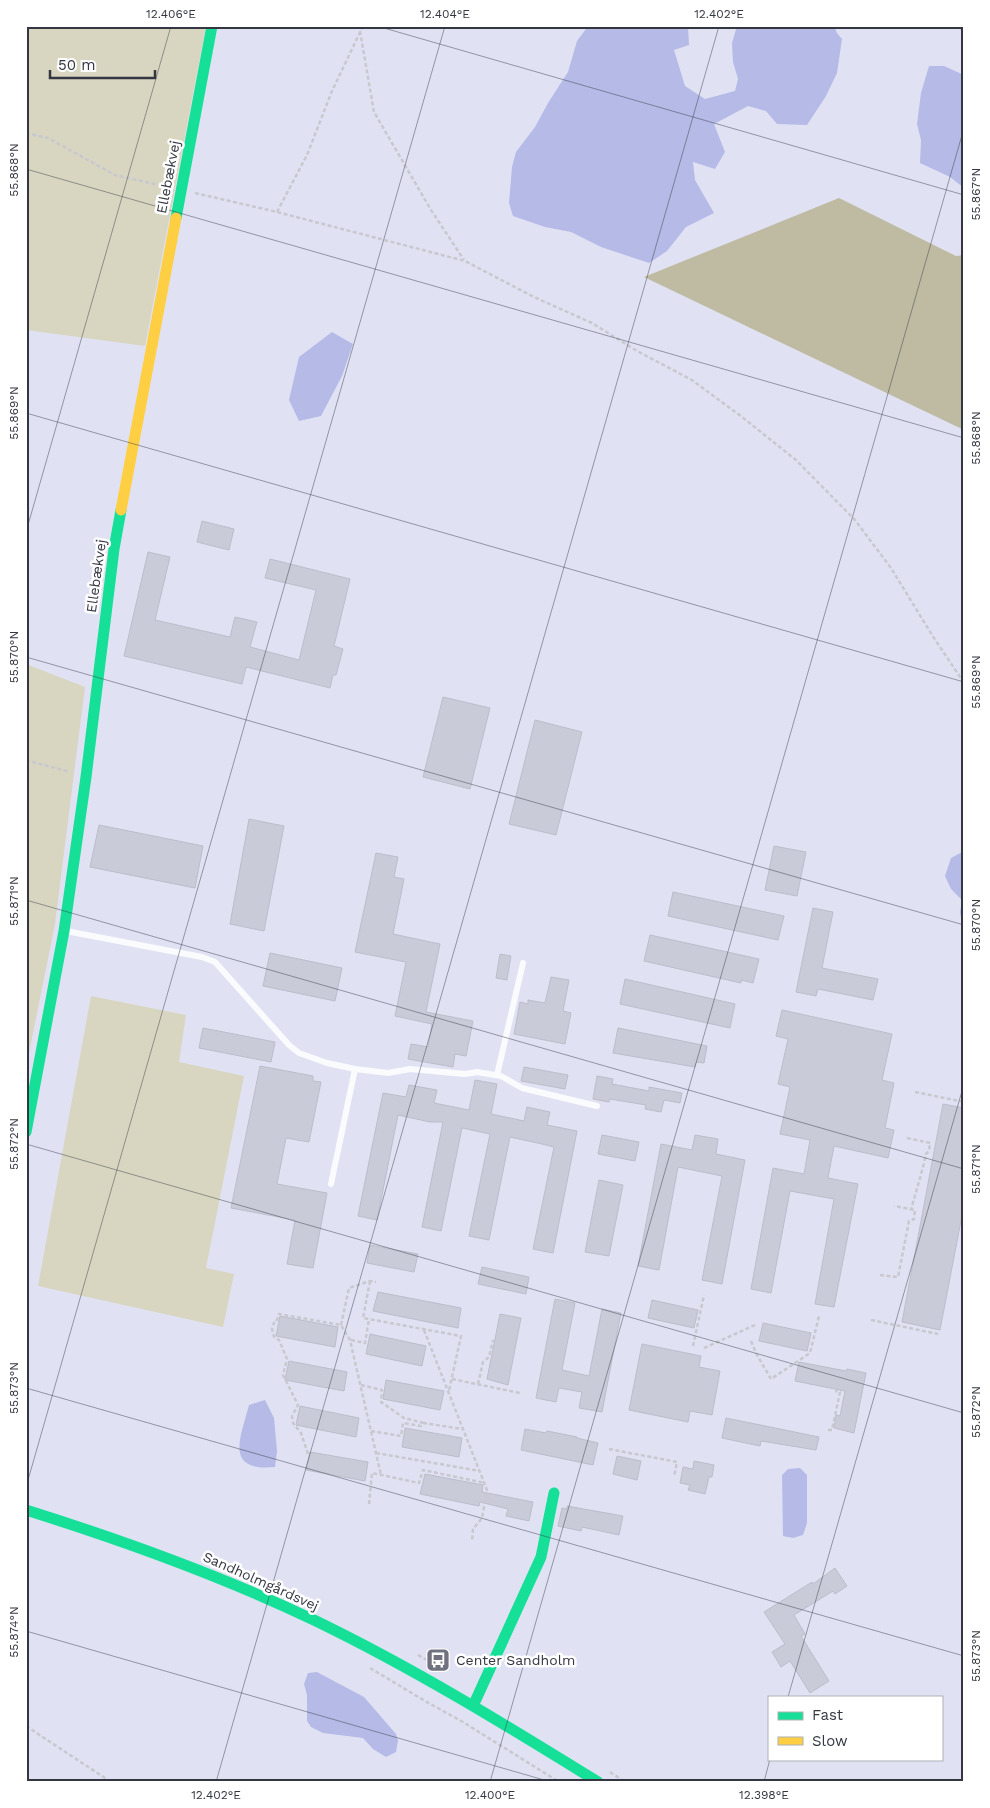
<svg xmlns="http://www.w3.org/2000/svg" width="990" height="1808" font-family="'Work Sans',sans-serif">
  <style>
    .green { fill: #d8d6c0 }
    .forest { fill: #bebba2 }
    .water { fill: #b5bae6 }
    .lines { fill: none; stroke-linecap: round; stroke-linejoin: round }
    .stream { stroke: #b5bae6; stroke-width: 4.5 }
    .building { fill: #c9cbd8; stroke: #bbbdca }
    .path { stroke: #c8c8ce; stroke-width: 2.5; stroke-dasharray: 4 2.5; stroke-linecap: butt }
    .lane { stroke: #fafbfd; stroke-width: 6 }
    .fast { stroke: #16e098; stroke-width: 11 }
    .slow { stroke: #ffcf43; stroke-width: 11 }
    .ticks { fill: none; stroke: #343642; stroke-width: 1; stroke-opacity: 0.45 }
    .labels { text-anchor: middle; stroke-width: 5; stroke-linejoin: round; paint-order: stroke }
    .street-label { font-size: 14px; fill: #343642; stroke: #fff }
    .poi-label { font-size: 14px; fill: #343642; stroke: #fff; text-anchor: start }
    .neatline { fill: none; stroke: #343642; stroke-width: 2 }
    .ticks-label { font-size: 12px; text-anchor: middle; fill: #343642 }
  </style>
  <rect width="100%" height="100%" fill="#e0e2f4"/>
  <path class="green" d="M26,26H206L145,346L26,330Z
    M26,664L85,687L55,924L26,1068Z
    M91,996L186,1015L179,1062L244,1076L206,1268L234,1274L223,1327L38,1286Z"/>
  <path class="forest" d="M839,198L956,256L964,255V430L644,277Z"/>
  <path class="water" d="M588,26H688L689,45L674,50L685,86L705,99L735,91L738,79L733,62L732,43L737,26H834L837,33L842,39L837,73L826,96L807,125L777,124L766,111L748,106L714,124L725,152L715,169L693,162L695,180L714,213L686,227L667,251L649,263L601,247L571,232L545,227L513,216L509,203L512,167L516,152L535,127L548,103L568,72L577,41Z
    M929,66H944L964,75V188L950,177L920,163L921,140L917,124L921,93Z
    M332,332L353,344L342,376L321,416L299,421L289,400L299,357Z
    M964,851V924H962L960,912L962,900L951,889L945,876L951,858Z
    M265,1400L274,1418L277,1451L275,1467C223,1472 241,1437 249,1405Z
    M800,1468L807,1475V1523L803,1535L793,1538L783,1536L782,1475L788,1469Z
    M317,1672L364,1697L396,1734L398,1740L396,1752L386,1757L373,1749L363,1738L323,1733L311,1727L307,1721V1695L304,1684L308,1673Z"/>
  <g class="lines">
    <path class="stream" d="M959,26L964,29"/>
  </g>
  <path class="building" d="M202,521L234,529L229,550L197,542Z
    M148,552L170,557L155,620L230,637L235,617L257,622L250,647L299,660L316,590L265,578L270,559L350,579L334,646L343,649L336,675H333L330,688L246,667L242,684L124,656Z
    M443,697L490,708L470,789L423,777Z
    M535,720L582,732L556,835L509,824Z
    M249,819L284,826L264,931L230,924Z
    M99,825L203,846L195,888L90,867Z
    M774,846L806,852L797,896L765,890Z
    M376,853L398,857L394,877L404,879L393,934L440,944L426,1012L473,1021L466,1056L455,1054L453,1067L408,1059L411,1044L428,1047L432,1024L395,1016L406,962L355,952Z
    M673,892L784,916L778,940L668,916Z
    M813,908L833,912L822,968L878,979L873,1000L818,989L816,996L796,992Z
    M650,935L759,959L753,983L741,980V983L644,961Z
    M270,953L342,968L335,1001L263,986Z
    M500,954L511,956L507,980L496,978Z
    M551,977L569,980L563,1011L571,1013L565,1044L514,1034L520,1002L528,1004V1000L545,1003Z
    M625,979L735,1004L730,1028L620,1004Z
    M782,1010L892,1034L882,1080L894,1083L885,1128L894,1130L888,1158L834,1146L828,1178L858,1184L834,1307L815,1304L834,1199L790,1191L771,1293L751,1289L773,1168L804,1174L810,1140L780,1134L790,1087L778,1084L788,1039L776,1036Z
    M203,1028L275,1042L271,1062L199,1048Z
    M618,1028L707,1046L704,1063L696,1062L695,1067L613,1053Z
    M260,1066L313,1076V1081L321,1082L309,1142L286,1138L277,1184L327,1193L313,1268L287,1264L295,1220L231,1208Z
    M524,1067L568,1075L565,1089L521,1081Z
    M597,1076L613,1079L612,1084L649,1091V1087L682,1093L680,1103L664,1100L661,1112L645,1109L646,1105L610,1099L609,1102L593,1099Z
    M475,1080L497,1084L491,1114L524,1121L527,1107L550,1112L547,1125L577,1131L553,1253L533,1249L554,1147L542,1144L510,1137L489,1240L469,1236L490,1134L462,1128L441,1231L422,1227L443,1122H430L398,1115L377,1220L358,1216L383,1093L406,1097L409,1085L437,1090L434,1103L469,1110Z
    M943,1104L964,1108V1205L940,1330L902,1322Z
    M602,1135L639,1142L635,1161L598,1154Z
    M695,1135L718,1139L716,1154L745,1160L722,1284L702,1280L722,1176L678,1167L659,1270L638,1266L661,1144L692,1150Z
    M599,1180L623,1185L609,1256L585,1252Z
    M370,1245L418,1254L414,1272L367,1263Z
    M482,1267L529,1277L526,1294L478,1284Z
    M378,1292L461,1308L458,1328L373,1311Z
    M555,1299L575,1303L562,1370L589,1376L602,1309L621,1313L602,1412L579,1408L582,1392L559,1388L556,1402L536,1398Z
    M652,1300L698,1310L694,1328L648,1318Z
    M500,1314L521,1318L508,1385L487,1379Z
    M280,1316L338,1327L335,1347L276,1336Z
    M763,1323L811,1333L807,1351L759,1341Z
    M370,1334L426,1346L422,1366L366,1354Z
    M642,1344L701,1356L699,1367L720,1371L712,1415L690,1411L688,1422L629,1410Z
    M289,1361L347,1372L344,1391L285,1380Z
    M799,1362L846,1371L847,1369L866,1373L854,1433L834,1428L836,1415L840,1416L845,1391L795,1381Z
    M386,1380L444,1391L440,1410L383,1399Z
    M300,1406L359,1418L356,1437L296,1425Z
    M726,1418L819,1437L816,1450L761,1441L760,1446L722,1438Z
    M405,1428L462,1438L459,1457L402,1447Z
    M525,1429L546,1433L547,1431L577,1437V1438L598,1443L593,1465L521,1450Z
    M310,1452L368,1462L365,1481L306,1470Z
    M617,1456L641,1461L637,1480L613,1474Z
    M694,1461L714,1465L712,1477H709L705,1494L688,1490L690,1485L680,1483L683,1467L693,1469Z
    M425,1474L483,1485L482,1492L533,1502L529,1521L506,1516L508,1509L480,1502L479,1506L420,1494Z
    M567,1506L623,1516L619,1535L582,1527L581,1531L558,1526L562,1508L567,1509Z
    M835,1568L847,1586L835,1594L833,1591L794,1615L805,1634L801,1636L829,1681L810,1693L790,1661L781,1667L772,1652L785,1644L764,1612L812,1582L813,1584Z"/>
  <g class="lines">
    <path class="path" d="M360,31L374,112L431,210L464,260
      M26,133L48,138L115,175L168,187
      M195,193L277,212L465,261L534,297L592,323L637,351L692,380L742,417L796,460L855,520L891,568L932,635L964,683
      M277,212L307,155L332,91L363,26
      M26,760L70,772
      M915,1092L964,1102
      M907,1138L930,1143L929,1151L926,1154C922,1173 916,1191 911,1210
      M880,1275L898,1277L909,1221L914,1219L915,1210L894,1206
      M370,1281L363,1318L461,1336L449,1391
      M871,1320L938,1334
      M341,1325L349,1288L370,1281L376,1282
      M424,1330L487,1490L482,1518L473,1529L472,1541
      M351,1340L365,1343L369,1319
      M751,1341L757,1355L771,1379L810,1353L819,1316
      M693,1346L704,1295
      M704,1348L755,1325
      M452,1379L520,1393
      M478,1384L483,1362L489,1357L493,1340
      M361,1385L382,1390L381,1402L404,1418L424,1423
      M828,1430H832L840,1392L835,1391
      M371,1431L401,1436L403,1423L421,1426L424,1423L462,1429
      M609,1449L677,1462L674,1477
      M376,1453L480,1471
      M308,1454L301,1433L293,1423L292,1416L298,1405L283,1375L287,1359L279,1340L274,1337L272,1329L275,1320H277L279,1314L341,1325L350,1340L381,1475
      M369,1504L372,1473L419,1483L423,1470L485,1483
      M418,1655L446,1671
      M370,1668L425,1701L463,1722L559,1782
      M26,1726L111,1782
      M610,1772L625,1782"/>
    <path class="lane" d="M66,931L202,957L215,962L289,1045L299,1053L327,1063L355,1069L388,1073L410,1069L465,1074L477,1072L501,1076L522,1088L597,1106
      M497,1075L523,963
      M331,1184L355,1069"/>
    <path class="fast" d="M176,218L212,26
      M26,1132L64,931L86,777L114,549L121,510
      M26,1510C125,1541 222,1576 316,1621C413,1668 506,1725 598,1782
      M473,1706L541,1557L554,1493"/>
    <path class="slow" d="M121,510L176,218"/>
  </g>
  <path class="ticks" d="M377,26L964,195M26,169L964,438M26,413L964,682M26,532L171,26M26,657L964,925M26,900L964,1169M26,1144L964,1413M26,1388L964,1656M26,1487L445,26M26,1631L551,1782M788,1697L964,1084M216,1782L719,26M490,1782L964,128M764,1782L770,1759"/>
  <defs>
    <g id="bus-square" transform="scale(1.25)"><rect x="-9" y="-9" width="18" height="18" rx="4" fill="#707280" stroke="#fff"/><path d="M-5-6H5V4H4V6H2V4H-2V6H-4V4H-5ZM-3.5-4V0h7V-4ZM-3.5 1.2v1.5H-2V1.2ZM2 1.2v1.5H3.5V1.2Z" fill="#fff"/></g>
  </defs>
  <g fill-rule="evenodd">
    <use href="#bus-square" x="438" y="1660"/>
  </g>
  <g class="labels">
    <g class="street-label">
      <text transform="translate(168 177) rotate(-79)" y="5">Ellebækvej</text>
      <text transform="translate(96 576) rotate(-82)" y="5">Ellebækvej</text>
      <text transform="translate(261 1581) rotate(24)" y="5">Sandholmgårdsvej</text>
    </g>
    <g class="poi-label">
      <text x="456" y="1665">Center Sandholm</text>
    </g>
  </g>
  <rect width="990" height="1808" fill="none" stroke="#ffffff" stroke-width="55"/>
  <rect x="768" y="1696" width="175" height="65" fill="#ffffff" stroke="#aeafb3"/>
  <rect x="778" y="1712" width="25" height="8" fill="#16e098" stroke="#aeafb3"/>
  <text x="812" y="1720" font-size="15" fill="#343642">Fast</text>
  <rect x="778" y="1737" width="25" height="8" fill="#ffcf43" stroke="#aeafb3"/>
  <text x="812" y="1746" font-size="15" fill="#343642">Slow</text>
  <path d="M50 70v8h105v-8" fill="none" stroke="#343642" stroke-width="2.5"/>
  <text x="58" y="70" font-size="15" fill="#343642" stroke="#ffffff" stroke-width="4" paint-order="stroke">50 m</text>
  <rect x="28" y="28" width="934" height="1752" class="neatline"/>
  <g class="ticks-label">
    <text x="171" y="18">12.406°E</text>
    <text x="445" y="18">12.404°E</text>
    <text x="719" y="18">12.402°E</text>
    <text transform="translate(14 170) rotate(-90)" y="4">55.868°N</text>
    <text transform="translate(976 194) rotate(-90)" y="4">55.867°N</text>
    <text transform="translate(14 413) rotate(-90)" y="4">55.869°N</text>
    <text transform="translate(976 438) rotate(-90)" y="4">55.868°N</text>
    <text transform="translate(14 657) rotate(-90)" y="4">55.870°N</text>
    <text transform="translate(976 682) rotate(-90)" y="4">55.869°N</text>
    <text transform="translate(14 901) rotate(-90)" y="4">55.871°N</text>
    <text transform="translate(976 925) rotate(-90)" y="4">55.870°N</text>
    <text transform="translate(14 1144) rotate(-90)" y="4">55.872°N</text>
    <text transform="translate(976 1169) rotate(-90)" y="4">55.871°N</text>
    <text transform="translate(14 1388) rotate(-90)" y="4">55.873°N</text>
    <text transform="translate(976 1412) rotate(-90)" y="4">55.872°N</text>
    <text transform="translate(14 1632) rotate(-90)" y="4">55.874°N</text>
    <text transform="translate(976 1656) rotate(-90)" y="4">55.873°N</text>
    <text x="216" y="1799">12.402°E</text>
    <text x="490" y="1799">12.400°E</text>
    <text x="764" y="1799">12.398°E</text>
  </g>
</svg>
